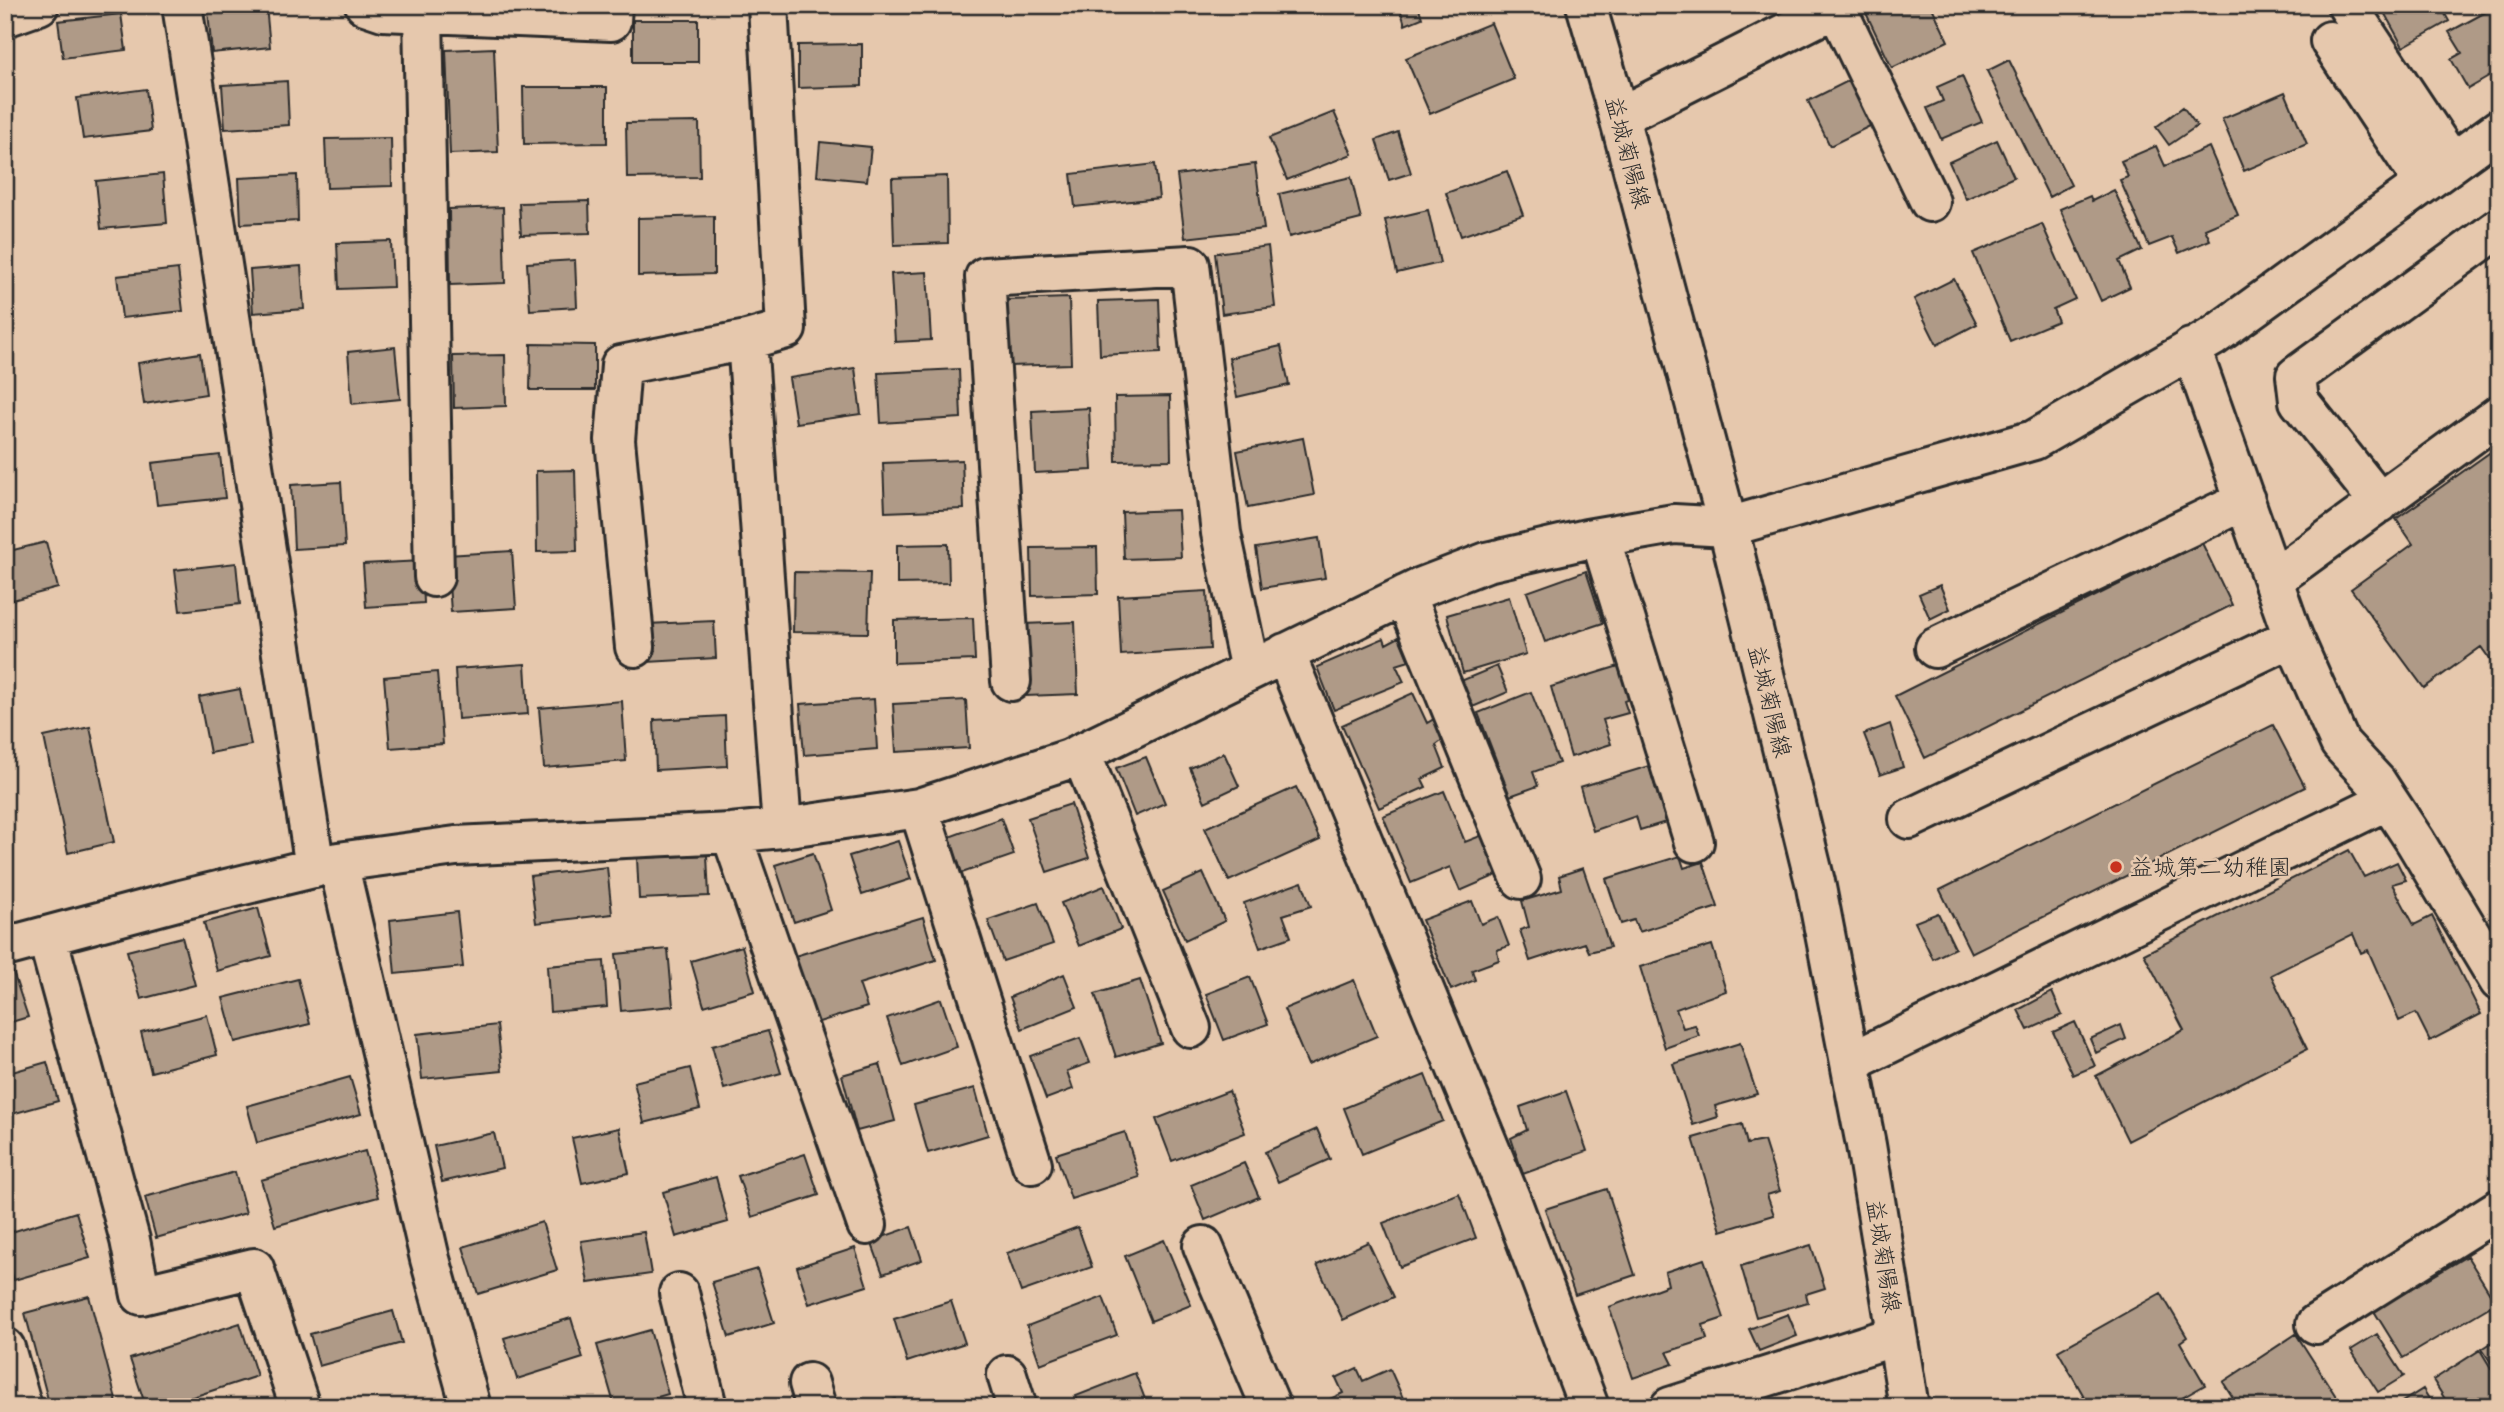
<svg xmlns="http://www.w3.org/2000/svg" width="2504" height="1412" font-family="Sriracha,'Klee One',sans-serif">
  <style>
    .building { fill: #af9a87; stroke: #2b2b2b; stroke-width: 2 }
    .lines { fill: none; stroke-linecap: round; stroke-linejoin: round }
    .minor-casing { stroke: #2b2b2b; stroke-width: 44 }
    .major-casing { stroke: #2b2b2b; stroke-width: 44 }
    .minor { stroke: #e6c8ad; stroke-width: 38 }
    .major { stroke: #e6c8ad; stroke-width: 38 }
    .poi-dot { fill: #c8321e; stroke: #e6c8ad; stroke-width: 2.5 }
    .labels { text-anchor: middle; stroke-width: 5; stroke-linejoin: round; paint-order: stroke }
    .street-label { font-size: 23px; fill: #2b2b2b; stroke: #e6c8ad }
    .poi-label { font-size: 23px; fill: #2b2b2b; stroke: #e6c8ad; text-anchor: start }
  </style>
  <rect width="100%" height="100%" fill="#e6c8ad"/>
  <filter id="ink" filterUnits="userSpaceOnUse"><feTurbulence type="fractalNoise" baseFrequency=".0143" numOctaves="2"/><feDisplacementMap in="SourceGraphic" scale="14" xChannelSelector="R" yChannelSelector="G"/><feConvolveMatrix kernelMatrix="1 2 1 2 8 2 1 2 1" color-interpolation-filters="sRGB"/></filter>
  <g filter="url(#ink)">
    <path class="building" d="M1399,5H1418L1422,18L1405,25Z
      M1882,5H1931L1948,41L1892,68L1866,13Z
      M1979,5H1997L1983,13Z
      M2380,5H2440L2449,21L2403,47Z
      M2449,5H2467L2454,13Z
      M2499,5V71L2468,89L2451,59L2462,53L2449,32Z
      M266,6L270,47L212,53L208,12Z
      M121,14L126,50L63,58L58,21Z
      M633,20H698V62H633Z
      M1491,23L1514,79L1430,114L1406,58Z
      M862,44V86L798,88V45Z
      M494,48L498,152L450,154L446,50Z
      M2009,60L2071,185L2049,197L1987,71Z
      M1962,76L1982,122L1941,139L1927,108L1943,101L1937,87Z
      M1850,80L1872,125L1830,146L1808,101Z
      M287,81L289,125L225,129L222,85Z
      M523,87H607V143L524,144Z
      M146,89L151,131L83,139L77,98Z
      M2285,92L2307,144L2244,171L2222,119Z
      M2183,107L2197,126L2169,145L2156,127Z
      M1334,112L1352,154L1287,180L1269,138Z
      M699,122L700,177L627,178L626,123Z
      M1398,132L1411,173L1389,180L1376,140Z
      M391,138L392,186L327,188L325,139Z
      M1997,140L2014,177L1966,199L1949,162Z
      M820,142L871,147L867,181L817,176Z
      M2156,146L2165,166L2209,147L2238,215L2205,229L2210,240L2179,253L2172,237L2149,246L2120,180L2128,177L2121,161Z
      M1155,164L1159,198L1075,207L1071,174Z
      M1255,164L1264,229L1185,238L1177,175Z
      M1507,171L1523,215L1461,236L1446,193Z
      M163,174L167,223L101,229L96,181Z
      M297,175L298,221L241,224L239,178Z
      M947,176L948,243L894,245L892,178Z
      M1351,177L1361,219L1289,237L1279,194Z
      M2114,190L2142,250L2119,261L2130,287L2101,301L2060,209L2090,196L2092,201Z
      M589,201L590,233L521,235L519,203Z
      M503,207L505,283L450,285L449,209Z
      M1428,210L1440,263L1397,273L1385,220Z
      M714,216V274L638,276V218Z
      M2042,224L2075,299L2053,309L2058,321L2010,341L1973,253Z
      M391,241L393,287L339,289L337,243Z
      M1268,246L1275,307L1222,314L1215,253Z
      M575,260L577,307L530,310L527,263Z
      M301,266L304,309L253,313L250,270Z
      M178,269L183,311L122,318L117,276Z
      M927,272L931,340L895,342L891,274Z
      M1954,279L1977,324L1937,345L1914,299Z
      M1069,298L1071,364L1009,366L1007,300Z
      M1159,299L1161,352L1100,355L1098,301Z
      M531,344L595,345V390H530Z
      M1281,346L1289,385L1237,397L1229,358Z
      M395,347L400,399L352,404L348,352Z
      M200,353L206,394L144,404L138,363Z
      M505,355L506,406L454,408L453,356Z
      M5,363L11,385L5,386Z
      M855,368L861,414L796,423L789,378Z
      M959,369L961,418L881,423L878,373Z
      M1170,396L1171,460L1116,461L1115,397Z
      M1089,408L1092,470L1035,473L1032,411Z
      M1303,438L1314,495L1248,508L1237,451Z
      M2499,446V672L2481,647L2424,688L2351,589L2413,544L2396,519Z
      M220,455L225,498L157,505L152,463Z
      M962,460L964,509L885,512L883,463Z
      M575,470L577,551L537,552L536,471Z
      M341,482L345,546L294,549L291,485Z
      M1178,510L1181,557L1124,559L1122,512Z
      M1319,538L1325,578L1262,588L1256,548Z
      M46,542L58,588L5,602V552Z
      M2202,543L2232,605L1925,758L1895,696Z
      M948,544L949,583L897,584V545Z
      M1097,547L1098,594L1032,596L1031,548Z
      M512,551L516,608L451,612L447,555Z
      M422,561L424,603L366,607L363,564Z
      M236,563L240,604L180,611L175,570Z
      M1586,571L1603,623L1545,642L1527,592Z
      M794,572L870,573L868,633L793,632Z
      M1940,585L1950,609L1930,619L1919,594Z
      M1207,591L1210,649L1121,655L1118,596Z
      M1509,597L1526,654L1463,673L1447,615Z
      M973,618L975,660L894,663V620Z
      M714,621L716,658L648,662L647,624Z
      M1075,622L1078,694L1026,696L1023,624Z
      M1399,637L1409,661L1396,665L1404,682L1334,710L1317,667L1384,638L1386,644Z
      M525,664L528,714L458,719L455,669Z
      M1622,665L1632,698L1624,701L1628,713L1603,720L1611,744L1571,757L1551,687Z
      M1497,666L1508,692L1468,709L1456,683Z
      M437,672L443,744L390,748L384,677Z
      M240,689L251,745L210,753L199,697Z
      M1531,692L1559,763L1533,772L1538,786L1510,796L1478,713Z
      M1413,693L1427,723L1434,719L1444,739L1436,745L1445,768L1422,779L1426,787L1379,808L1342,725Z
      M874,699L877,749L804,755L800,704Z
      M966,700L969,748L896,752L893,704Z
      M622,701L626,761L544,768L539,708Z
      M725,716L727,766L656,770L654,720Z
      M1890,724L1903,767L1880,775L1864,734Z
      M2273,725L2305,787L1971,953L1940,890Z
      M90,727L114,842L68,853L44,737Z
      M1224,753L1239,786L1205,802L1190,768Z
      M1146,757L1165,803L1135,816L1116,768Z
      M1649,766L1666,822L1640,830L1636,816L1593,831L1580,787Z
      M1296,787L1320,840L1229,881L1205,828Z
      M1444,791L1465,842L1488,833L1504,872L1460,891L1450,867L1411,883L1383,816Z
      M1071,804L1089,858L1047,872L1028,818Z
      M1001,818L1014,855L962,873L949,837Z
      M898,841L911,879L862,895L849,856Z
      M2349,850L2364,877L2397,862L2406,880L2392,884L2414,925L2432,916L2481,1014L2430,1041L2416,1013L2399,1021L2368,950L2361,953L2353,934L2271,975L2307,1049L2128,1141L2096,1076L2184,1030L2144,954Z
      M813,853L831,910L794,922L775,865Z
      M707,855L709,896L639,899L637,858Z
      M1680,856L1684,868L1703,862L1718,907L1639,932L1634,920L1621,924L1606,879Z
      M607,867L612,914L536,923L530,876Z
      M1583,868L1610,947L1589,952L1585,943L1530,961L1520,930L1529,927L1522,901L1562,889L1559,876Z
      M1203,873L1225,921L1185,940L1163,891Z
      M1302,882L1311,906L1283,915L1291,937L1260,948L1244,903Z
      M1104,886L1121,929L1079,946L1061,903Z
      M1472,901L1481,924L1498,917L1509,946L1497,950L1499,960L1472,970L1475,980L1451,990L1422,920Z
      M1038,903L1053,944L1003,961L988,920Z
      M258,908L271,956L217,971L204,923Z
      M457,912L463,967L395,974L390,920Z
      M1938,913L1955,948L1933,959L1915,922Z
      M923,917L936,960L859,984L867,1007L816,1023L795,956Z
      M182,937L195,985L141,999L127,951Z
      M1712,945L1726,991L1676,1009L1683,1028L1695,1025L1699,1036L1665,1048L1640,967Z
      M742,946L755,991L704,1006L691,961Z
      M668,949L673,1006L621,1011L616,954Z
      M604,961L607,1007L550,1012L547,966Z
      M13,972L28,1017L5,1024V974Z
      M1064,974L1077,1007L1022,1029L1010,997Z
      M1250,977L1268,1024L1224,1040L1206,994Z
      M298,979L310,1024L235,1042L223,998Z
      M1140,980L1161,1043L1116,1057L1095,994Z
      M1354,980L1377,1036L1308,1065L1284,1009Z
      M2052,992L2062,1015L2028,1030L2018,1010Z
      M941,999L957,1047L903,1066L887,1018Z
      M207,1015L217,1055L151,1072L141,1032Z
      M2075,1022L2095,1066L2073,1075L2053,1032Z
      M497,1025L502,1071L422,1079L417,1034Z
      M2121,1025L2126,1039L2096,1053L2090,1039Z
      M768,1031L781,1073L724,1089L712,1046Z
      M1080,1038L1090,1063L1067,1071L1073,1089L1046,1099L1030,1056Z
      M1740,1043L1757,1094L1715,1106L1718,1117L1693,1125L1673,1064Z
      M47,1062L58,1101L5,1116V1074Z
      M880,1064L895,1121L857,1131L842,1075Z
      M690,1068L700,1109L644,1123L634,1082Z
      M1425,1075L1443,1121L1362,1154L1344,1108Z
      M350,1077L361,1114L257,1143L247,1106Z
      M975,1088L988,1135L928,1153L914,1105Z
      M1229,1091L1245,1133L1172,1161L1156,1119Z
      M1566,1091L1587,1151L1523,1174L1511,1138L1527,1130L1520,1107Z
      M1742,1124L1747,1144L1764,1141L1780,1191L1767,1195L1774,1215L1721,1231L1693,1138Z
      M619,1128L629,1173L582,1183L572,1138Z
      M1317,1129L1330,1159L1278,1182L1265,1152Z
      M1125,1132L1139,1177L1071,1199L1056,1154Z
      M494,1133L502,1168L442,1182L434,1146Z
      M365,1151L378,1197L275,1226L261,1180Z
      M805,1154L819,1195L752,1217L738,1176Z
      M1244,1163L1259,1197L1205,1220L1191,1185Z
      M235,1172L246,1213L156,1238L145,1197Z
      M716,1177L728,1222L676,1237L663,1192Z
      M1607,1189L1635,1275L1575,1295L1545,1209Z
      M1459,1193L1476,1238L1400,1267L1383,1223Z
      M76,1212L90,1258L14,1280L5,1251V1234Z
      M542,1222L557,1270L478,1294L463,1247Z
      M911,1227L922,1260L883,1274L871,1241Z
      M1078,1227L1092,1267L1021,1292L1007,1253Z
      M644,1232L651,1274L588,1283L581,1241Z
      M1164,1240L1191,1305L1151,1321L1125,1256Z
      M1368,1242L1394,1297L1343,1320L1317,1265Z
      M1811,1245L1825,1288L1806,1294L1808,1302L1756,1317L1741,1266Z
      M855,1248L867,1286L809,1304L797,1267Z
      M2467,1256L2496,1303L2403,1358L2374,1311Z
      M1704,1259L1724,1318L1703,1325L1707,1339L1667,1352L1673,1364L1633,1378L1609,1307L1668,1285L1665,1272Z
      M757,1269L774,1323L729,1337L712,1282Z
      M2161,1293L2187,1337L2180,1342L2205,1385L2166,1407H2090L2058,1351Z
      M89,1296L118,1407H50L25,1313Z
      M1103,1297L1117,1335L1040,1364L1027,1326Z
      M951,1301L965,1343L907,1362L894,1319Z
      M393,1311L402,1343L319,1366L310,1334Z
      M1788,1314L1797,1336L1759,1351L1749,1329Z
      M571,1318L583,1358L517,1379L504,1338Z
      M240,1323L257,1376L162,1407H146L130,1359Z
      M650,1330L668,1394L623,1407H615L597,1345Z
      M2296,1334L2337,1398L2324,1407H2239L2223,1382Z
      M2377,1334L2404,1376L2378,1392L2351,1350Z
      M2499,1338V1374L2482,1349Z
      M2480,1350L2499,1381V1407H2450L2433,1380Z
      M1357,1368L1363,1381L1390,1369L1407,1407H1313L1343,1393L1336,1378Z
      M1135,1373L1148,1407H1080L1076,1396Z
      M2423,1389L2434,1407H2394Z
      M566,1399L569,1407H546Z
      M895,1399L897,1407H872Z"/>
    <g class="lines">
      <g class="minor-casing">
        <path id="minor" d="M182,5L315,868
          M365,5L383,11L611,21L612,5
          M1835,5L1930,202
          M2347,5L2452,163
          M423,13L434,577
          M5,17L39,5
          M2330,41L2424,183
          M1619,117L1841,5
          M747,340L782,828
          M2191,348L2293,637L2340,743L2377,783L2388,800L2415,841L2499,981
          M2380,503L2299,401L2296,376L2499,228
          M1600,537L1694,842
          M2274,579L2499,415
          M1405,595L1521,879
          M635,647L615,440L621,365L747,340L786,329L768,5
          M1935,648L2245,500
          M1285,653L1511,1200L1589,1407
          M1011,681L985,277L1190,265L1221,533L1250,670
          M1081,753L1191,1028
          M919,808L1032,1164
          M1909,819L2293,637
          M731,833L867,1225
          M338,862L430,1259L471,1407
          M47,936L130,1240L141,1295L254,1268L300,1407
          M5,947L181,900L338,862L456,846L731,833L782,828L919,808L1069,759L1422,587L1487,562L1587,539L1674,524L1728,527L2034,440L2214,336L2499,129
          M1851,1062L2388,800
          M1203,1246L1271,1407
          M679,1293L707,1407
          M2316,1324L2499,1209
          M5,1348L22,1407
          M1007,1375L1017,1407
          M809,1383L816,1407
          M1670,1407L1896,1336"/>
      </g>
      <g class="major-casing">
        <path id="major" d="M1586,5L1619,117L1728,527L1815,882L1866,1145L1909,1407"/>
      </g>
      <use href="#minor" class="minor"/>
      <use href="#major" class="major"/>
    </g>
  </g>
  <circle class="poi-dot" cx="2116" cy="867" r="7"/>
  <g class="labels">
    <g class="street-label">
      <text transform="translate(1628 152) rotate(75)" y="8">益城菊陽線</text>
      <text transform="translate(1770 701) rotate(76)" y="8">益城菊陽線</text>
      <text transform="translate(1884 1256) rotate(81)" y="8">益城菊陽線</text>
    </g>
    <g class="poi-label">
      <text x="2130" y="875">益城第二幼稚園</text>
    </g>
  </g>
  <rect width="2504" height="1412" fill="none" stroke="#e6c8ad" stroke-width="28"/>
  <rect x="14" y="14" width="2476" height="1384" fill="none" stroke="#2b2b2b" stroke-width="2.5" filter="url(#ink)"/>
</svg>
